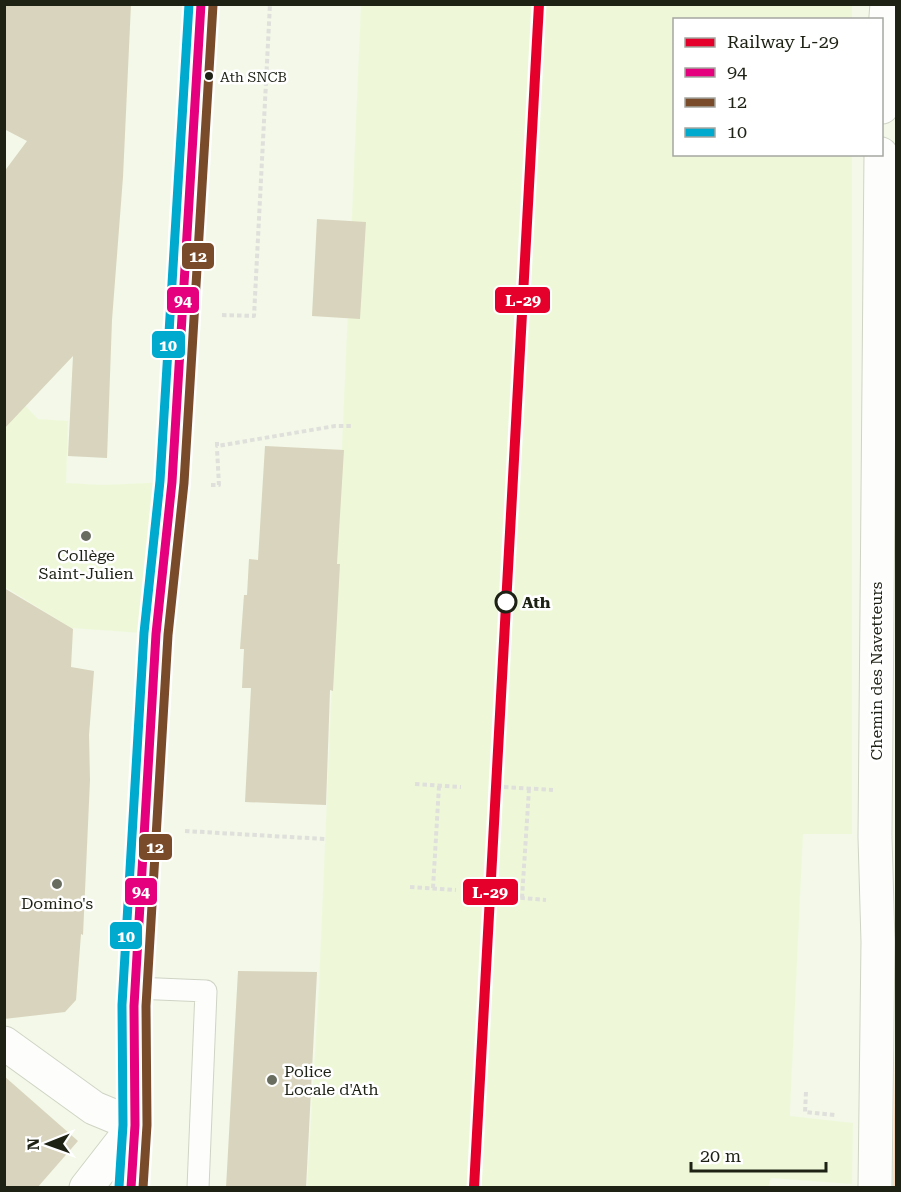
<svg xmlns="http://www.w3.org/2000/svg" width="901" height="1192" font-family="'Roboto Serif',serif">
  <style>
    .built { fill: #eef8d9 }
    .green { fill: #fad7b8 }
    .building { fill: #d9d4bd }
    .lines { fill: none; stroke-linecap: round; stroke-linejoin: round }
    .lane-casing { stroke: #cfd4c5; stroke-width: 23 }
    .street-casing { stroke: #cfd4c5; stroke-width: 35 }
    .secondary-casing { stroke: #cfd4c5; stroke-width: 35 }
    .path { stroke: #dfe0db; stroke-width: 4; stroke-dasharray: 4.5 3; stroke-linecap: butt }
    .lane { stroke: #fdfefc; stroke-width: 21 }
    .street { stroke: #fdfefc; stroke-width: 33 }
    .secondary { stroke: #f2f6f2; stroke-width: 33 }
    .bus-1-casing { stroke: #fff; stroke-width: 14 }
    .bus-2-casing { stroke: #fff; stroke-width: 14 }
    .bus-3-casing { stroke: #fff; stroke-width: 14 }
    .bus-1 { stroke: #e5007d; stroke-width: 9 }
    .bus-2 { stroke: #7a4b2a; stroke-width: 9 }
    .bus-3 { stroke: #00a9ce; stroke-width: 9 }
    .rail-1-casing { stroke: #fff; stroke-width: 15 }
    .rail-1 { stroke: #e4002b; stroke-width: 10 }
    .bus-dot { fill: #1e2215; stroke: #fff; stroke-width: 2 }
    .poi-dot { fill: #696d5f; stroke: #fff; stroke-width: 2 }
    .stop-dot { fill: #fff; stroke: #1e2215; stroke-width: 3 }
    .labels { text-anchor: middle; stroke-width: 5; stroke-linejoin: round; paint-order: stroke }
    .bus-label { font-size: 14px; fill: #1e2215; stroke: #fff; text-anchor: start }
    .poi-label { font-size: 16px; fill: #1e2215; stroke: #fff }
    .stop-label { font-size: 16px; font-weight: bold; fill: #1e2215; stroke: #fff; text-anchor: start }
    .street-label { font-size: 16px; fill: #1e2215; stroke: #fff }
    .line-badge { stroke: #fff; stroke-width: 2 }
    .badge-label { font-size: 16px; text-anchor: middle; font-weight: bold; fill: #fff }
  </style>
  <rect width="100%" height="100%" fill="#f3f8e8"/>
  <path class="built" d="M361,5H852V19L674,20V154L852,155V834H803L790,1111V1116L853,1123L852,1184L771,1178L768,1188H307L319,985Z
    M4,388H8L38,419L68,421L66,483L102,485L172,482L156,634L71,628L5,587Z"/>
  <path class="green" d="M896,536V892L895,833Z
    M896,985V1187L893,1188Z"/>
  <path class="building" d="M4,4H131L123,177L112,320L107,458L68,456L73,356L4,429V172L27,141L4,129Z
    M317,219L366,222L360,319L312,316Z
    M265,446L344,450L337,564H340L333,691L330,690L326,805L245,802L251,688H242L244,649H240L244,595H247L249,559L258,560Z
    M4,588L73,629L71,667L94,671L89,735L90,780L83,935L81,934L76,1000L65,1012L4,1019Z
    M238,971L317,972L306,1188H226Z
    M4,1076L78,1141L37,1188H4Z"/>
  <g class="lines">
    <g class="lane-casing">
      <path id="lane" d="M135,988L206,991L198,1188"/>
    </g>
    <g class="street-casing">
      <path id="street" d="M882,107V67L887,4
        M4,1043L94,1108L135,1125L86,1188
        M875,1188L878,942L875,837L881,154"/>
    </g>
    <g class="secondary-casing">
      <path id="secondary" d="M131,1188L135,1125L134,1006L156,634L172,482L201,4"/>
    </g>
    <path class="path" d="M222,315L254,316L270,4
      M217,442V446L335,426H353
      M211,485H219L217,449
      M415,784L461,787
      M504,787L553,790
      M185,831L325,839
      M410,887L456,890
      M433,888L439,786
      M498,896L546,900
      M522,898L529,789
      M806,1092L805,1112L835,1115"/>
    <use href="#lane" class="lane"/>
    <use href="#street" class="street"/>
    <use href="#secondary" class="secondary"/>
    <g class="bus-1-casing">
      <path id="bus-1" d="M131,1188L135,1125L134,1006L156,634L172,482L201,4"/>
    </g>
    <g class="bus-2-casing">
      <path id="bus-2" d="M143,1188L147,1125L146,1006L168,635L184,483L213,5"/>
    </g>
    <g class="bus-3-casing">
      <path id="bus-3" d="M119,1187L123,1125L122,1005L144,633L160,481L189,4"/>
    </g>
    <use href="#bus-1" class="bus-1"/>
    <use href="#bus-2" class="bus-2"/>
    <use href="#bus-3" class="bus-3"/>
    <g class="rail-1-casing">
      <path id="rail-1" d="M474,1188L539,4"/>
    </g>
    <use href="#rail-1" class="rail-1"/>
  </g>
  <circle class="bus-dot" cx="209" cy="76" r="5"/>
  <g class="poi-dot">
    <circle cx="86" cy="536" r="6"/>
    <circle cx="57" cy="884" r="6"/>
    <circle cx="272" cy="1080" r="6"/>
  </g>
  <circle class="stop-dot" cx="506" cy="602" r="10"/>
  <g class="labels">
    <g class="bus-label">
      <text x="220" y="82">Ath SNCB</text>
    </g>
    <g class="poi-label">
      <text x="86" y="561">Collège<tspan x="86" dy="18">Saint-Julien</tspan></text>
      <text x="57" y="909">Domino's</text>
      <text x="284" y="1077" text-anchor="start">Police<tspan x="284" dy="18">Locale d'Ath</tspan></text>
    </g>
    <g class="stop-label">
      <text x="522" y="608">Ath</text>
    </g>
    <g class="street-label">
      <text transform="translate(876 671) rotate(-90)" y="6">Chemin des Navetteurs</text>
    </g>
  </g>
  <g class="line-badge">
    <rect x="181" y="242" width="34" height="28" rx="6" fill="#7a4b2a"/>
    <rect x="494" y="286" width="57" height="28" rx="6" fill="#e4002b"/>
    <rect x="166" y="286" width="34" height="28" rx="6" fill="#e5007d"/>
    <rect x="151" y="330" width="35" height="29" rx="6" fill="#00a9ce"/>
    <rect x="138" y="833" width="35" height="28" rx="6" fill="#7a4b2a"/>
    <rect x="124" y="877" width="34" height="29" rx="6" fill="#e5007d"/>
    <rect x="462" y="878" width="57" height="28" rx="6" fill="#e4002b"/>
    <rect x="109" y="921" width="34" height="29" rx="6" fill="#00a9ce"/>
  </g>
  <g class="badge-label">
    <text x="198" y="262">12</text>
    <text x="523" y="306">L-29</text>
    <text x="183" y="306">94</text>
    <text x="168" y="351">10</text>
    <text x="155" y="853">12</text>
    <text x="141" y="897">94</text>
    <text x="490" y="898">L-29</text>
    <text x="126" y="942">10</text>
  </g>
  <rect width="901" height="1192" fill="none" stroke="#1e2215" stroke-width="12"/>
  <rect x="673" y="18" width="210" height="138" fill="#ffffff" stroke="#a5a7a1" stroke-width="1.5"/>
  <rect x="685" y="38" width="30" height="9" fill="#e4002b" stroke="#a5a7a1" stroke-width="1.5"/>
  <text x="727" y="48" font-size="18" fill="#1e2215">Railway L-29</text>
  <rect x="685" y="68" width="30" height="9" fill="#e5007d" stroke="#a5a7a1" stroke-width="1.5"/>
  <text x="727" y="78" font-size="18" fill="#1e2215">94</text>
  <rect x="685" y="98" width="30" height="9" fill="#7a4b2a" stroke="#a5a7a1" stroke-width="1.5"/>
  <text x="727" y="108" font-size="18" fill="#1e2215">12</text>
  <rect x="685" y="128" width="30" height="9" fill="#00a9ce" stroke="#a5a7a1" stroke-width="1.5"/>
  <text x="727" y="138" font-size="18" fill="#1e2215">10</text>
  <g transform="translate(48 1144) rotate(269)" stroke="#ffffff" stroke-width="4.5" paint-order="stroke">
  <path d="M0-4.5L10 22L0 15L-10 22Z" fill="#1e2215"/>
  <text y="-9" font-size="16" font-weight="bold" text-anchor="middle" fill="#1e2215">N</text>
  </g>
  <path d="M691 1162v9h135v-9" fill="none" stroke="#1e2215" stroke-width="3"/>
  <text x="700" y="1162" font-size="18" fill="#1e2215" stroke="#ffffff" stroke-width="4.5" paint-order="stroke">20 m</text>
</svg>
